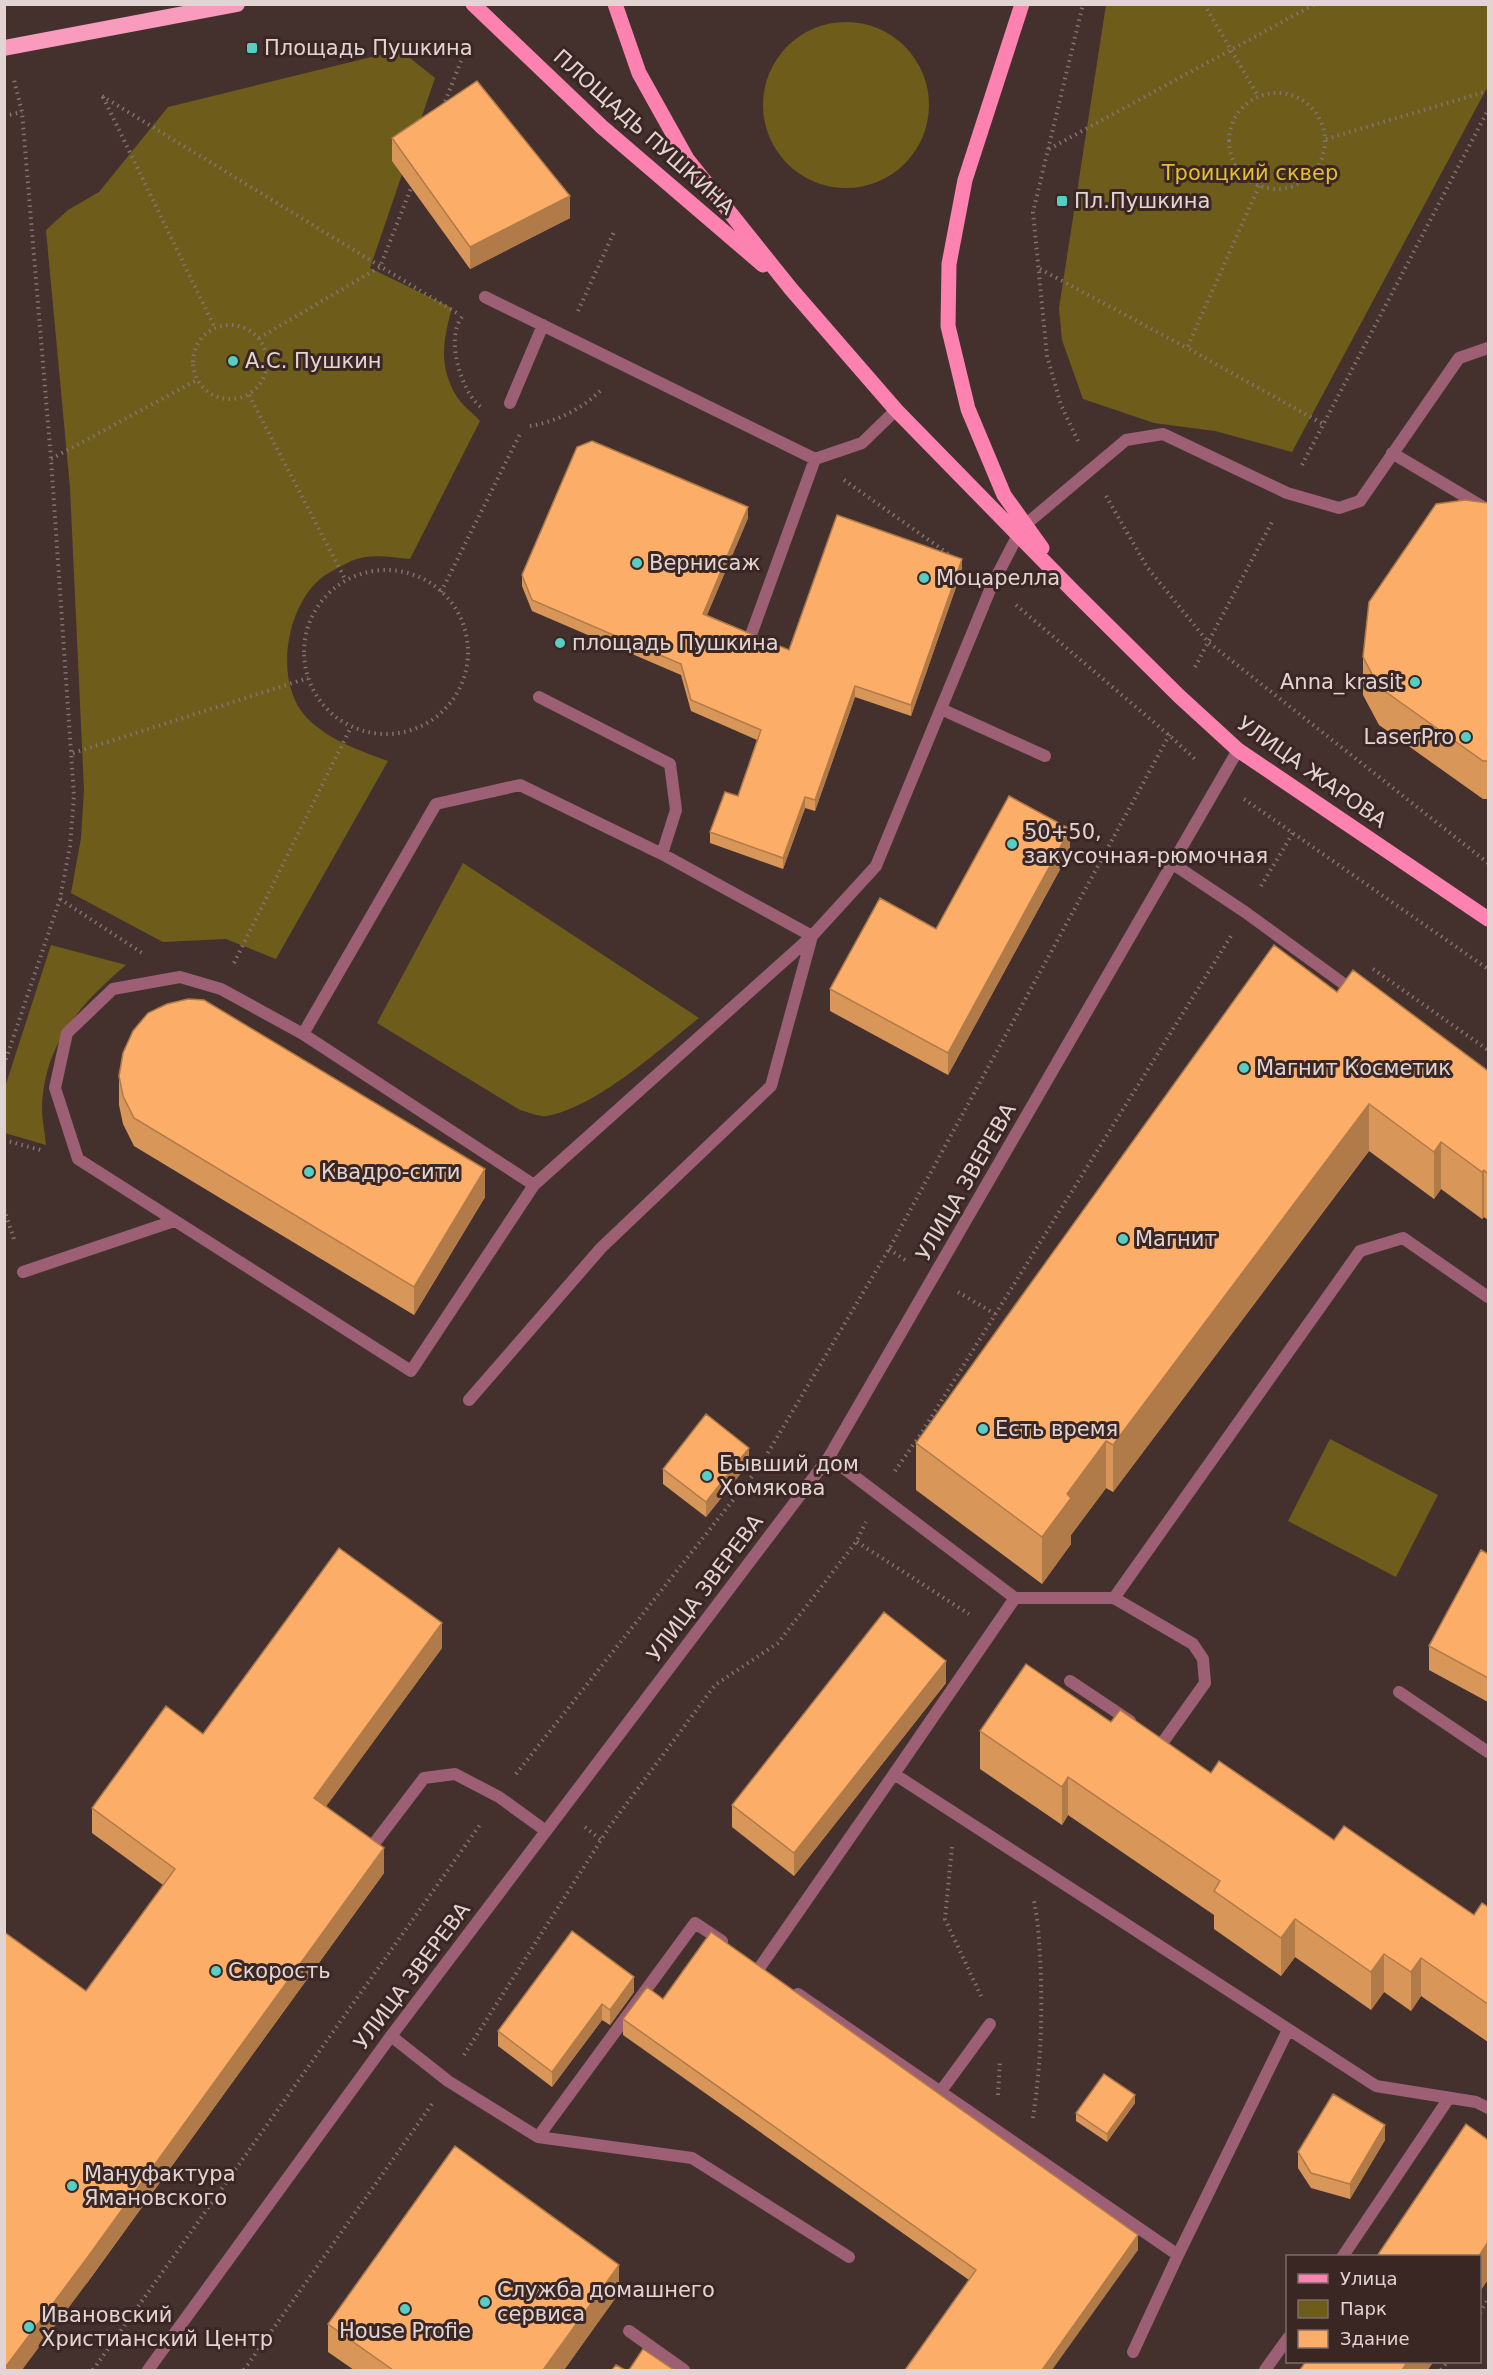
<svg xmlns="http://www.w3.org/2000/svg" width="1493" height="2375" font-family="'DejaVu Sans',sans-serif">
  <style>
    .green { fill: #6e5c1b }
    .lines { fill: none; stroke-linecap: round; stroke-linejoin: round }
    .path { stroke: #837370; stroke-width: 4; stroke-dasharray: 1.5 4.5; stroke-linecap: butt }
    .service { stroke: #9c5f74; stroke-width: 12 }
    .minor { stroke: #9c5f74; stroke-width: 12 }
    .tertiary { stroke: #9c5f74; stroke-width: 12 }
    .primary { stroke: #fe82b0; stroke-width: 15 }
    .trunk { stroke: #f89bbc; stroke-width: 16 }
    .wall { fill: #d99659 }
    .shaded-wall { fill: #b07a49 }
    .building { fill: #fcae68; stroke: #b07a49; stroke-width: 1.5 }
    .poi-dot { fill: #56cec4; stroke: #3a2724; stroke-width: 2 }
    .labels { text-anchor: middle; stroke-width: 6; stroke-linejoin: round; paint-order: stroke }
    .poi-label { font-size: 21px; fill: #e1d4d2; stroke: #3a2724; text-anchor: start }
    .street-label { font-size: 21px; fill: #e1d4d2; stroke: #3a2724 }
    .park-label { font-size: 21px; fill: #e6bf2d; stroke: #3a2724 }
  </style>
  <rect width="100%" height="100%" fill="#44312e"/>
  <path class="green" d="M1106,5H1488V86L1292,452L1215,431L1154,423L1083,399L1062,340L1059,308Z
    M763 105a83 83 0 1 1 166 0a83 83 0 1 1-166 0Z
    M400,50L435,78L370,268L452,308C443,341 438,366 457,397C463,406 473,413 480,421L410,559C391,557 370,553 351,561C342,566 328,572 319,580C285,610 274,684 307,718C330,741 359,750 388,761L276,959L226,939L163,942L71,893L81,838L84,790L70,488L46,230L68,210L99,192L168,107Z
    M463,863L699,1018C659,1050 596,1107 547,1116C539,1117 528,1112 520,1110L377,1023Z
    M51,945L126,965C80,1004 44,1044 42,1108C42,1120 45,1133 46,1145L5,1133V1087Z
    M1330,1439L1438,1495L1396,1577L1288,1521Z"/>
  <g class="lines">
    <path class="path" d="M1204,4L1258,96
      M1229 141a48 48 0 1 1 96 0a48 48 0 1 1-96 0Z
      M102,96L460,315
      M103,97L215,328
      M443,107L461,61
      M4,116L22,112
      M1326,139L1488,91
      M1049,149L1315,4
      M1259,186L1187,348L1323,424
      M1040,269L1187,348
      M578,311L614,232
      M462,317C445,338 461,393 482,408
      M193 362a37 37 0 1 1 74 0a37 37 0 1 1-74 0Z
      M259,338L380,267L413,183
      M249,395L345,579
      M530,426C556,422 584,408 602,389
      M1078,441L1061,405L1047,356L1033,212L1083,4
      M51,459L197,380
      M1302,465L1488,110
      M844,480L950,555
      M1106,496L1147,567L1208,642L1488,863
      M304 652a82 82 0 1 1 164 0a82 82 0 1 1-164 0Z
      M441,592L521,432
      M1016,605L1170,736L1197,761
      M1195,667L1273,520
      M73,753L308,678
      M1244,799L1488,969
      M1261,886L1293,833
      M60,899L142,953
      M234,963L351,727
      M1373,969L1488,1050
      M4,1065L60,899L70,846L74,796L51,459L22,112L14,80
      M4,1140L44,1151
      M4,1209L15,1242
      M889,1249L908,1262
      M958,1292L995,1314
      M895,1471L922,1432L1231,936
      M857,1542L969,1614
      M516,1774L760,1466L889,1249L1171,732
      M585,1827L601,1840
      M952,1847L945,1919L981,1996
      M464,2055L610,1826L715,1685L778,1643L856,1542L866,1522
      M998,2095L1000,2060
      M1033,2118C1041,2064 1043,2011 1040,1956C1039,1938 1038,1920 1034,1901
      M1480,2313L1488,2299
      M93,2370L482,1822
      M244,2370L432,2104
      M1441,2370L1447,2362"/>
    <path class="service" d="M485,297L815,459L862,443L896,410
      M510,403L543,325
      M1392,453L1488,510
      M1025,525L1126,440L1163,434L1287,493L1339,508L1360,501L1459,358L1488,348
      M751,635L815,459
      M539,697L670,764L676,810L662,854
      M941,709L1045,756
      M1173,864L1245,912L1348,987
      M303,1034L436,804L520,785L662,854L812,936L771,1086L601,1248L469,1400
      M534,1185L303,1034L221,989L180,977L113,989L67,1033L55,1088L78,1159L411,1371L534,1185L812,936L876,866L992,585L1018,535
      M23,1272L174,1221
      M1488,1297L1403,1238L1360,1251L1114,1598H1015L894,1774L1376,2086L1476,2102L1488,2108
      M1114,1598L1193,1644L1203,1659L1205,1683L1163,1742
      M1070,1681L1130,1721
      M1399,1692L1488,1752
      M373,1845L424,1778L455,1774L499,1797L546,1831
      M760,1967L894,1774
      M798,1994L1178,2255L1133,2352
      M391,2036L448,2081L538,2137L695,1923L722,1941
      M941,2091L990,2024
      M538,2137L692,2158L849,2257
      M1178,2255L1288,2030
      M1343,2256L1449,2098
      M629,2331L684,2370
      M1265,2370L1288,2338"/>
    <path class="minor" d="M829,1457L1015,1598"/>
    <path class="tertiary" d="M148,2370L391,2036L829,1457L1238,750"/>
    <path class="primary" d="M473,4L602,127L763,265
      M615,4L639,73L687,159L791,289L896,410L1074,592L1179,696L1238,750L1488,919
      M1022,4L965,180L949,264L948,326L968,409L1004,495L1042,548"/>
    <path class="trunk" d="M4,48L237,4"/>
  </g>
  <path class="wall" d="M392,138L570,218L470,269L392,161Z
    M1488,503V799H1483L1379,725L1363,695V657Z
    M748,518L707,615L789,650L962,570L911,716L855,697L815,811L805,808L783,869L710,843V832L738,796L757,740L691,711L681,675L532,611L522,586V575Z
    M1070,851L948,1075L830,1011V989Z
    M1337,992L1488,1071V1220L1484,1217L1482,1219L1441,1189L1434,1199L1369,1151L1113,1492L1106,1488L1071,1535V1544L1042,1584L916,1490V1443Z
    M119,1076L485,1197L414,1315L134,1146L123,1124L119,1105Z
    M749,1463L706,1517L663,1484V1469Z
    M1488,1554V1702L1429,1670V1646Z
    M442,1648L326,1806L384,1873L87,2283L86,1991L163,1885L92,1833V1808L203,1734Z
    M946,1683L794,1876L732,1827V1805Z
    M1111,1722L1211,1773L1334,1840L1474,1915L1488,1907V2042L1421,1996L1411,2011L1384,1992L1371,2010L1295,1957L1281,1976L1214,1929V1915L1068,1815L1062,1825L980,1769V1731Z
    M634,1992L610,2025L602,2020L552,2087L498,2046V2031Z
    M663,1999L1138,2250L969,2280L623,2035V2019Z
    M1135,2103L1107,2142L1076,2121V2113Z
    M1385,2140L1350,2199L1311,2188L1298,2168V2152Z
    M619,2293L564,2370H354L328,2352V2324Z"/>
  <path class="shaded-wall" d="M570,196V218L470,269V247Z
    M748,507V518L703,624V614Z
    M962,559V570L911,716V705Z
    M855,686V697L815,811V800Z
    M805,797V808L783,869V858Z
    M1070,829V851L948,1075V1053Z
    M1369,1104V1151L1113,1492V1445Z
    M1441,1142V1189L1434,1199V1152Z
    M485,1169V1197L414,1315V1287Z
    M1484,1170V1217L1482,1219V1172Z
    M1106,1441V1488L1071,1535V1544L1042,1584V1537L1067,1494Z
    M749,1448V1463L706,1517V1502Z
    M442,1623V1648L314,1823V1798Z
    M946,1661V1683L794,1876V1853Z
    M1068,1777V1815L1062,1825V1787Z
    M384,1848V1873L87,2283L22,2370H4V2369Z
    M1295,1919V1957L1281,1976V1938Z
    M1384,1954V1992L1371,2010V1972Z
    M1421,1958V1996L1411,2011V1972Z
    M634,1977V1992L610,2025V2010Z
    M602,2004V2020L552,2087V2072Z
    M1135,2095V2103L1107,2142V2134Z
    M1385,2125V2140L1350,2199V2184Z
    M1138,2235V2250L1052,2370H1042Z
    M1488,2242V2280L1479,2293V2256Z
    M619,2265V2293L564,2370H543Z
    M1408,2361H1434L1428,2370H1402Z"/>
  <path class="building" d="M477,81L570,196L470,247L392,138Z
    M592,441L748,507L703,614L789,650L837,515L962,559L911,705L855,686L815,800L805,797L783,858L710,832L725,792L738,796L761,730L691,700L681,664L532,600L522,575L577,447Z
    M1465,500L1488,503V761H1483L1379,687L1363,657L1369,602L1436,504Z
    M1009,796L1070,829L948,1053L830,989L880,898L936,929Z
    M1274,945L1337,992L1353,970L1488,1071V1174L1484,1170L1482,1172L1441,1142L1434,1152L1369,1104L1113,1445L1106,1441L1067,1494L1071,1498L1042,1537L916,1443Z
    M188,999L204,1000L485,1169L414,1287L134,1118L123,1096L119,1076L123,1053L133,1031L148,1013L167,1004Z
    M706,1414L749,1448L706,1502L663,1469Z
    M339,1548L442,1623L314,1798L384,1848L87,2258L4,2369V1932L86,1991L175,1869L92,1808L166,1706L203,1734Z
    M1481,1550L1488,1554V1678L1429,1646Z
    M884,1612L946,1661L794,1853L732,1805Z
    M1026,1664L1111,1722L1120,1710L1211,1773L1219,1761L1334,1840L1344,1826L1474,1915L1482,1903L1488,1907V2004L1421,1958L1411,1972L1384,1954L1371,1972L1295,1919L1281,1938L1214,1891L1220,1881L1068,1777L1062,1787L980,1731Z
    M572,1931L634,1977L610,2010L602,2004L552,2072L498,2031Z
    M711,1932L1138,2235L1042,2370H905L976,2270L623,2019L647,1987L663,1999Z
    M1104,2074L1135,2095L1107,2134L1076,2113Z
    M1333,2094L1385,2125L1350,2184L1311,2173L1298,2152Z
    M1466,2124L1488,2140V2242L1479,2256H1377Z
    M455,2146L619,2265L543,2370H393L328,2324Z
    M643,2349L674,2370H629Z
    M1306,2361H1408L1402,2370H1300Z
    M616,2365L625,2370H612Z"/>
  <g class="poi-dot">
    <rect x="246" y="42" width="12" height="12" rx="3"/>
    <rect x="1056" y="195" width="12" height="12" rx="3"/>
    <circle cx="233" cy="361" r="6"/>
    <circle cx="637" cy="563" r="6"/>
    <circle cx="924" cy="578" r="6"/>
    <circle cx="560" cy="643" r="6"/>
    <circle cx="1415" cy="682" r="6"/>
    <circle cx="1466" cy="737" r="6"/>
    <circle cx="1012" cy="844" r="6"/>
    <circle cx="1244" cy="1068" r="6"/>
    <circle cx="309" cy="1172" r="6"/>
    <circle cx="1123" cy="1239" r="6"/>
    <circle cx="983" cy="1429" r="6"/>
    <circle cx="707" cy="1476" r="6"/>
    <circle cx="216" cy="1971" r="6"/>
    <circle cx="72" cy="2186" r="6"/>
    <circle cx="485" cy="2302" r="6"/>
    <circle cx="405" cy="2309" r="6"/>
    <circle cx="29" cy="2327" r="6"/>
  </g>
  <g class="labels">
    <g class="poi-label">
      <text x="264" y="55">Площадь Пушкина</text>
      <text x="1074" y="208">Пл.Пушкина</text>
      <text x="245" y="368">А.C. Пушкин</text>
      <text x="649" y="570">Вернисаж</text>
      <text x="936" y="585">Моцарелла</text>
      <text x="572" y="650">площадь Пушкина</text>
      <text x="1403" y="689" text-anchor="end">Anna_krasit</text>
      <text x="1454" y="744" text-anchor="end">LaserPro</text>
      <text x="1024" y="839">50+50,<tspan x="1024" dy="24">закусочная-рюмочная</tspan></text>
      <text x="1256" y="1075">Магнит Косметик</text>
      <text x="321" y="1179">Квадро-сити</text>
      <text x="1135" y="1246">Магнит</text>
      <text x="995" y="1436">Есть время</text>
      <text x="719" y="1471">Бывший дом<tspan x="719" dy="24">Хомякова</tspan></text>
      <text x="228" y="1978">Скорость</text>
      <text x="84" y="2181">Мануфактура<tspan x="84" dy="24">Ямановского</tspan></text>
      <text x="497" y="2297">Служба домашнего<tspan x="497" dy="24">сервиса</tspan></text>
      <text x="41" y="2322">Ивановский<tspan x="41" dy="24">Христианский Центр</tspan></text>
      <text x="405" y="2338" text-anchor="middle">House Profie</text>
    </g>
    <g class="street-label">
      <text transform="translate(644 132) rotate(42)" y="7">ПЛОЩАДЬ ПУШКИНА</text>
      <text transform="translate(1312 772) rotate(35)" y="7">УЛИЦА ЖАРОВА</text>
      <text transform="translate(966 1182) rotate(-60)" y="7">УЛИЦА ЗВЕРЕВА</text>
      <text transform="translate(705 1588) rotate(-53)" y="7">УЛИЦА ЗВЕРЕВА</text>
      <text transform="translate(412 1976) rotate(-53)" y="7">УЛИЦА ЗВЕРЕВА</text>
    </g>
    <g class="park-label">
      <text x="1250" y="180">Троицкий сквер</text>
    </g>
  </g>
  <rect width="1493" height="2375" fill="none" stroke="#e1d4d2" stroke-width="12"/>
  <rect x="1286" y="2255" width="195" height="108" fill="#3a2724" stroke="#7d6c6a" stroke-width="1.5"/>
  <rect x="1298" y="2274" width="30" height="9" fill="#fe82b0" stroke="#7d6c6a" stroke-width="1.5"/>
  <text x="1340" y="2285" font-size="18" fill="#e1d4d2">Улица</text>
  <rect x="1298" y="2300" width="30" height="18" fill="#6e5c1b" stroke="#7d6c6a" stroke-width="1.5"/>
  <text x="1340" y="2315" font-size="18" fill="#e1d4d2">Парк</text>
  <rect x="1298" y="2330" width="30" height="18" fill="#fcae68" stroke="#7d6c6a" stroke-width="1.5"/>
  <text x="1340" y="2345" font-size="18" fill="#e1d4d2">Здание</text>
</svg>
